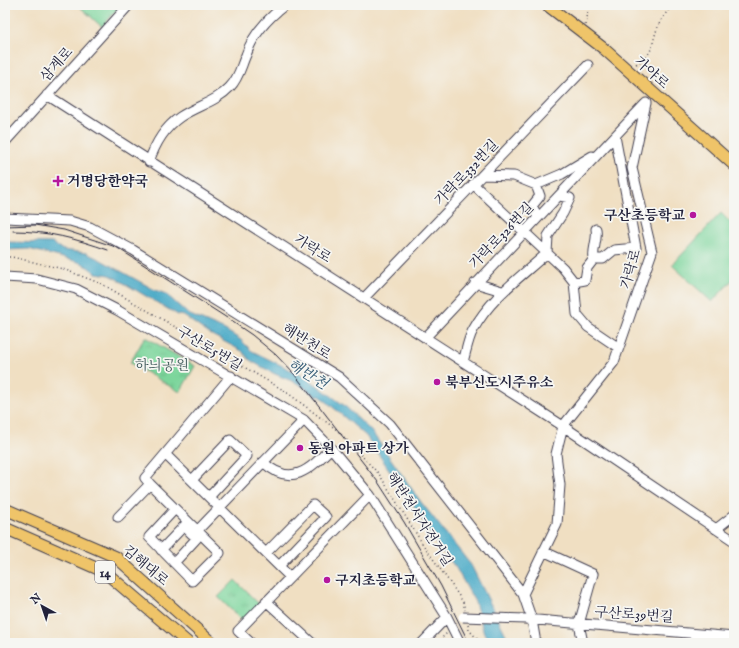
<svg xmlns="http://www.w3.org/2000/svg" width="739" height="648" font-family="'IM FELL English','Noto Serif KR',serif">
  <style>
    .green { fill: #7bd59b; stroke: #4e7c6b }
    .park { fill: url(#park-tufts); stroke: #4e7c6b }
    .water { fill: #46a9c6; stroke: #346680 }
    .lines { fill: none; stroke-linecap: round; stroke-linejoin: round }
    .minor-casing { stroke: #413e4f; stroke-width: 11 }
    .major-casing { stroke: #413e4f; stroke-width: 13 }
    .path { stroke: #413e4f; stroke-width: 1.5; stroke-dasharray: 1 3; stroke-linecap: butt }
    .minor { stroke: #fff; stroke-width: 9 }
    .major { stroke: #efc469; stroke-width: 11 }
    .tram { stroke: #22223b; stroke-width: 1 }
    .minor-bridge-casing { stroke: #413e4f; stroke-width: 11; stroke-linecap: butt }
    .minor-bridge { stroke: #fff; stroke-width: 9 }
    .poi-dot { fill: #b5179e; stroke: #f6f6f2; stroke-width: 1.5 }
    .labels { text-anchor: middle; stroke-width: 3.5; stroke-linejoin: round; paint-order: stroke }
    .shield { fill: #f6f6f2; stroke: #626272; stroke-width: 1 }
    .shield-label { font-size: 13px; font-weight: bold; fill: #22223b }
    .street-label { font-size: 14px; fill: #22223b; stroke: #f6f6f2 }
    .poi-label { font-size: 14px; font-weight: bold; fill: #22223b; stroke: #f6f6f2; text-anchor: start }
    .park-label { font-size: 14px; fill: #3d5858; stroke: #f6f6f2 }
    .water-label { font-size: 15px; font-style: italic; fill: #305873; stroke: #f6f6f2 }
  </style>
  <defs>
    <pattern id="park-tufts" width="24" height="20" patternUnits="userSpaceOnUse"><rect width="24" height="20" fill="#7bd59b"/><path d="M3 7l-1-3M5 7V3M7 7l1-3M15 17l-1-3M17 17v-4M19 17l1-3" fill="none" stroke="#6ab786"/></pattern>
  </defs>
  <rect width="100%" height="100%" fill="#f6f6f2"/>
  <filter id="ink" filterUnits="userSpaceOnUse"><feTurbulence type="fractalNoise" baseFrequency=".025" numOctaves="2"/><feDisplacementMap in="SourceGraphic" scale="8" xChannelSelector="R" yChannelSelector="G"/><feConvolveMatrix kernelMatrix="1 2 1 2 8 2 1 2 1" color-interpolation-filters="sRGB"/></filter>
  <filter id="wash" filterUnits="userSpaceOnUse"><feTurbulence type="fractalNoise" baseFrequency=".012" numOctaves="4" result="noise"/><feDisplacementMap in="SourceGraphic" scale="16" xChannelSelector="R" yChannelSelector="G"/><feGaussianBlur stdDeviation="0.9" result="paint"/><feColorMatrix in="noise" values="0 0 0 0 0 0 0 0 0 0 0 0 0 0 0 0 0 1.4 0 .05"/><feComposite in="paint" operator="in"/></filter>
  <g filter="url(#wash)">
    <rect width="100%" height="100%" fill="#f0dfc2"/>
    <path class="green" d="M721,213L734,226V278L712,302L672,265Z"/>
    <path class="park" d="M78,5H121L102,27Z
      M145,337L195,366L180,392L130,363Z
      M235,580L261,606L245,623L218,597Z"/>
    <path class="water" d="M5,242L52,243L63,250L86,253L99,259L155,290L166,294L188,314L225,330L241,340L252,351L307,378L345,406L372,432L421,502L471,565L510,643H495L484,633L475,602L456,568L435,542L414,506L366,436L320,396H316L299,384L275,374L251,361L242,351L208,333L184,316L178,315L117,279L110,275L96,273L82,263L29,249L5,250Z"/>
  </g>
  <g filter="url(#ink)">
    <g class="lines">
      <g class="minor-casing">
        <path id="minor" d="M47,95L563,426L734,541
          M5,142L129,5
          M149,162C155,144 164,128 180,117C196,106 216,102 230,87C239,78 241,66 246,55C253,34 268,18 285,5
          M483,175L514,176L536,185L562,174L592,156
          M473,184L563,268L574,282
          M536,185L540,196L532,206L538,217
          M5,218L70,221L90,227L133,250L339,377L390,424L523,594L532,620L536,643
          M594,259C592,249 598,240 596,229
          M5,277L37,279L76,289L117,310L304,420L331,448L370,495L447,617L460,643
          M574,282L585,280L587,268L594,259H603L614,250L636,248L615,136
          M574,282L577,314L588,327L619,348
          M475,283L502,291
          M364,298L588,65
          M425,338L645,104
          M463,362C466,352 468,339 473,330C491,297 521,277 547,253L548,236L563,213L570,198L560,196
          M166,455L290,577
          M263,462C291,488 309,470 331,448
          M192,480L230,440L247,456L209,497
          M150,484L220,553L192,581L149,537L175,509
          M118,517L150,484L145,478L231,376
          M716,529L734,515
          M197,531L304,420
          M161,550L184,526L192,534
          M543,551L593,574L579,624L583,643
          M266,553L313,505L326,517L279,566
          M174,563L197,538
          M523,594L557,524L560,485L556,454L563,426L614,362L652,252L632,168L646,103
          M266,601L312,643
          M526,619L734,637
          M251,643L238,631L370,495
          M422,643L447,617"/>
      </g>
      <g class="major-casing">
        <path id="major" d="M547,5L603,48L734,165
          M5,509L116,557L212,643
          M5,528L105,572L188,643"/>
      </g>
      <path class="path" d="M586,25L589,5
        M636,64C654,54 651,46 657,29C660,21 667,11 673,5
        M5,257H12L63,269L102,284L285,391L337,430L379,474L424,546L453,587L463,602L465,610
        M468,625L469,630L481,643
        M437,643L447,633"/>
      <use href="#minor" class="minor"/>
      <use href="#major" class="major"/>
      <path class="tram" d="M5,226L35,225L64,230L116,247L224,316L252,335L276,355L295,375L378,482L404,522L441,586L469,643
        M13,231C47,231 77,239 108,250"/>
      <g class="minor-bridge-casing">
        <path id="minor-bridge" d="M463,617L526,619"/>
      </g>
      <use href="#minor-bridge" class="minor-bridge"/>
    </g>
  </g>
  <g class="poi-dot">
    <path d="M56 175h4v4h4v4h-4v4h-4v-4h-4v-4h4z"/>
    <circle cx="693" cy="215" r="4"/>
    <circle cx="437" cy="382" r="4"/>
    <circle cx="300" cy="448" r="4"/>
    <circle cx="327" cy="580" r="4"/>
  </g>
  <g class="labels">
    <rect class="shield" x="95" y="561" width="20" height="22" rx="3"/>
    <g class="shield-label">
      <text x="105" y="577">14</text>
    </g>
    <g class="street-label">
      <text transform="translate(56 64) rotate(-48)" y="5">삼계로</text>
      <text transform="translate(652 72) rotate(42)" y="5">가야로</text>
      <text transform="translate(466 172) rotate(-46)" y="5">가락로332번길</text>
      <text transform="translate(501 235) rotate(-46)" y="5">가락로326번길</text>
      <text transform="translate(313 248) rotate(32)" y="5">가락로</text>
      <text transform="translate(630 269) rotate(-74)" y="5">가락로</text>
      <text transform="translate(307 341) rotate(32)" y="5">해반천로</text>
      <text transform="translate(210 348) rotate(31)" y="5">구산로5번길</text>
      <text transform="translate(420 519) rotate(57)" y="5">해반천서자전거길</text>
      <text transform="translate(146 565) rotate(40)" y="5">김해대로</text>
      <text transform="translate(634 614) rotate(4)" y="5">구산로39번길</text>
    </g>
    <g class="poi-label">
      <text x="67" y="186">거명당한약국</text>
      <text x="685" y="220" text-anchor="end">구산초등학교</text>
      <text x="445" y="387">북부신도시주유소</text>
      <text x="308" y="453">동원 아파트 상가</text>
      <text x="335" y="585">구지초등학교</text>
    </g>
    <g class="park-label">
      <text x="162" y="370">하늬공원</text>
    </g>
    <g class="water-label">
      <text transform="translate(308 374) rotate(31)" y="5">해반천</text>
    </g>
  </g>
  <rect width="739" height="648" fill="none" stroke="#f6f6f2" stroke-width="20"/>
  <g transform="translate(42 606) rotate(320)" stroke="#f6f6f2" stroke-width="3" paint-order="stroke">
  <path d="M0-3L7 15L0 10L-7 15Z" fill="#22223b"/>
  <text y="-6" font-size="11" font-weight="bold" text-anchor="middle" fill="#22223b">N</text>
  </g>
</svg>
